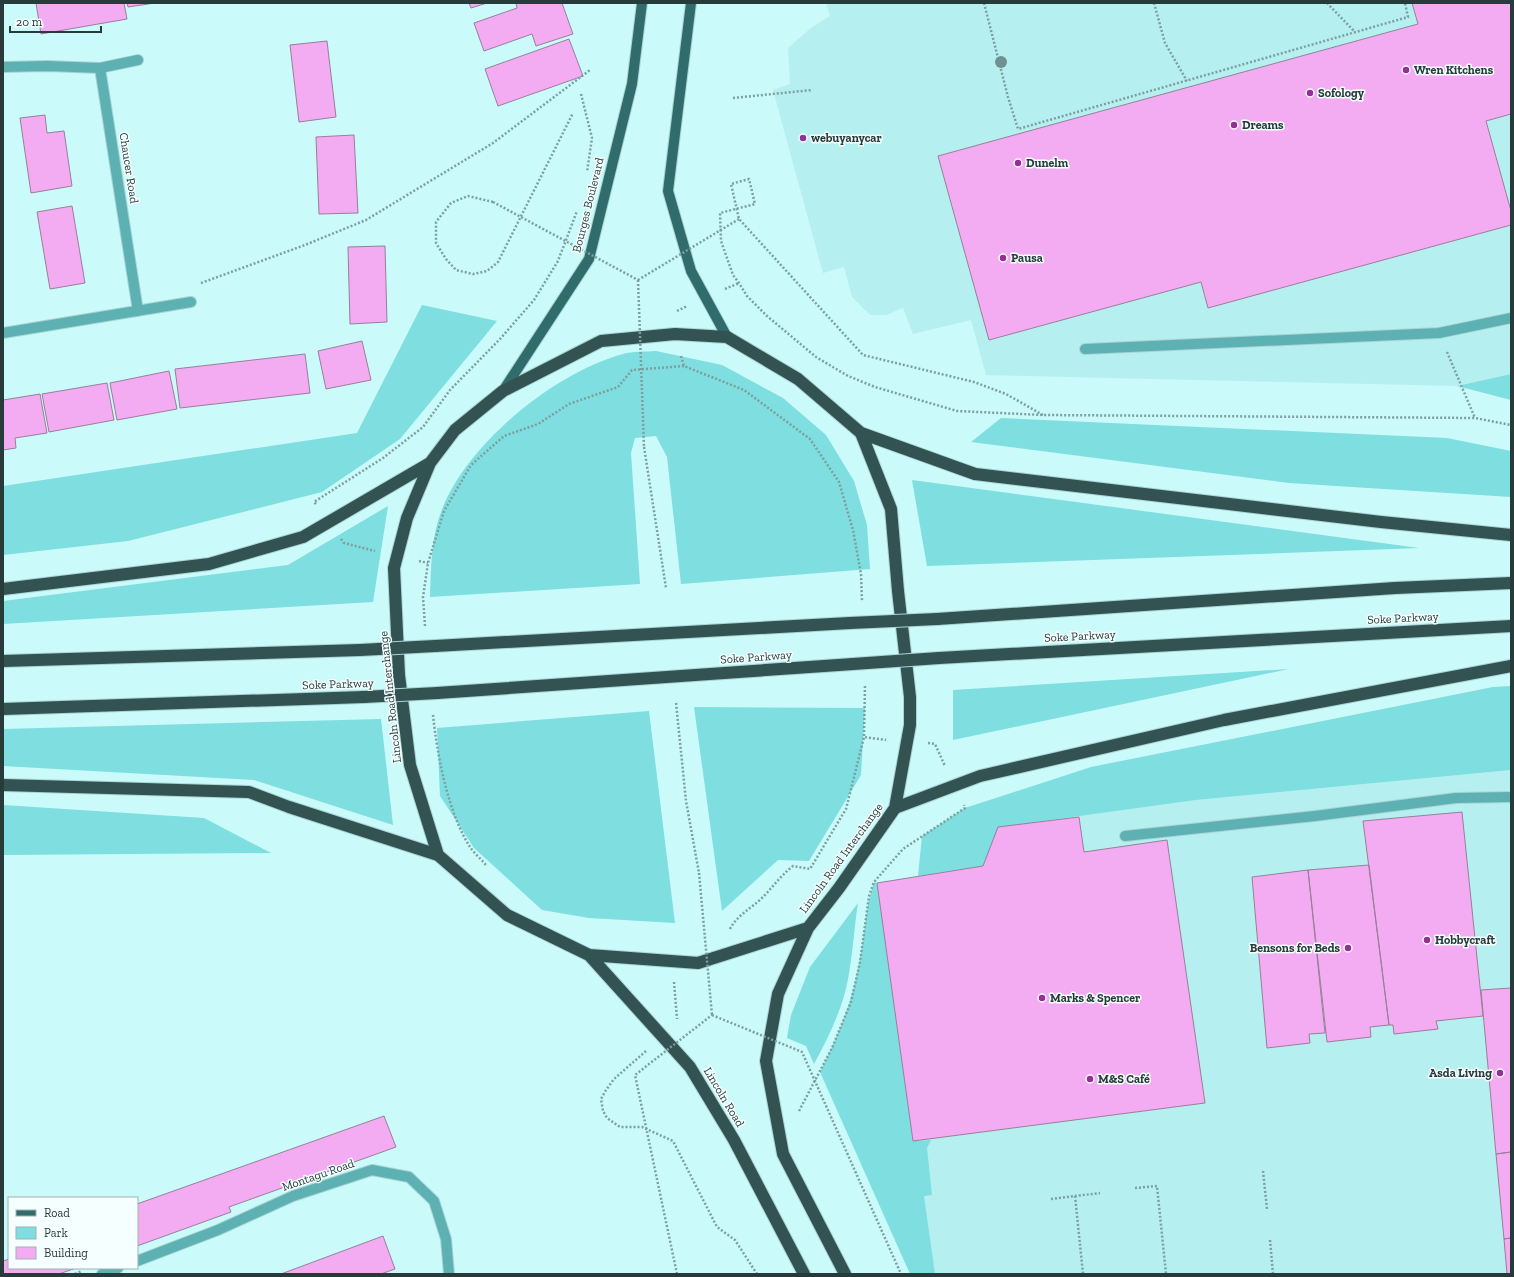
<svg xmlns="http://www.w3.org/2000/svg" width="1514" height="1277" font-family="'Zilla Slab',serif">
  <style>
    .built { fill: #b6efef }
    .green { fill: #7fdedf }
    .building { fill: #f3acf1; stroke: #997f98 }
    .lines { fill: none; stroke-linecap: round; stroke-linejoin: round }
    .minor-casing { stroke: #aad4d4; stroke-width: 12 }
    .major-casing { stroke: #aad4d4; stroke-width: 12 }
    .highway-casing { stroke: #aad4d4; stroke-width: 14 }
    .path { stroke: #7d9f9f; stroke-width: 2.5; stroke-dasharray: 2 2; stroke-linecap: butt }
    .minor { stroke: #5eb1b2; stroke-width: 10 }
    .major { stroke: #316c6d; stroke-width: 10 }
    .highway { stroke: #335252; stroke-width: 12 }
    .highway-bridge-casing { stroke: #aad4d4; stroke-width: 14; stroke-linecap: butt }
    .path-bridge { stroke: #7d9f9f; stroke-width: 2.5; stroke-dasharray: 2 2; stroke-linecap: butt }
    .highway-bridge { stroke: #335252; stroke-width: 12 }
    .tree { fill: #6e9191 }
    .poi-dot { fill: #932f95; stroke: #f5ffff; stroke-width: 1.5 }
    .labels { text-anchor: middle; stroke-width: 3; stroke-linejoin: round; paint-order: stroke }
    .poi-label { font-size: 12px; font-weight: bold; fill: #283b3b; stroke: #f5ffff; text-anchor: start }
    .street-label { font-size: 12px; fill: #283b3b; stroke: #f5ffff }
  </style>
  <rect width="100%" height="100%" fill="#cafafa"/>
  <path class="built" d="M826,3H1511V374L1457,386L986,375L971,320L913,334L903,308L886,315H870L852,297L844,267L823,273L773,90L790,84L788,48L811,28L830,16Z
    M1511,770V1274H928L913,1141L877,883L983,866L998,827L1196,800Z"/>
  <path class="green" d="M422,305L497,321L400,439L322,492L128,541L3,555V486L357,433Z
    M656,351L722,365L783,398L826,435L854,481L867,525L870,569L681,584L667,457L656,436L635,438L631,453L640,584L430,597C431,567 431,535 443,507C469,442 556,372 623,354C633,351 645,352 656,351Z
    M1511,374V400L1457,386Z
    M1001,418L1447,438L1511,451V497L1289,483L971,442Z
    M912,480L1419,548L927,566Z
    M388,506L373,602L3,624V601L288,565Z
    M1289,669L953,740V690Z
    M1511,686V770L1196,800L999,827L983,866L918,876L922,836L965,808L1091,767L1493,687Z
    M694,707L865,708L861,775L809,861L778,860L722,911Z
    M649,711L675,923L589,918L542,910L474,848L440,796L437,728Z
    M381,719L393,825L254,780L3,766V729Z
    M3,805L204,818L271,853L3,855Z
    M874,882L877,883L913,1141L931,1140L927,1148L932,1195L924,1196L935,1274H910L820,1072C838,1036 852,1003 859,963C865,936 865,908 874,882Z
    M858,903C854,928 853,953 848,979C843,1008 828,1038 814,1064L806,1046L787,1038L791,1015L810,967Z"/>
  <path class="building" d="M36,3H124L127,19L41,34Z
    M127,3H155L128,7Z
    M469,3H487L471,8Z
    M516,3H562L573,34L536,46L532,34L484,51L474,23L517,8Z
    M1412,3H1511V114L1486,121L1511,211V225L1208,308L1201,282L989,340L938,156L1418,24Z
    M569,39L583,76L498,106L485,69Z
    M327,41L336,117L299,122L290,45Z
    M45,115L47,133L64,131L72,186L31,193L20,118Z
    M354,135L358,213L319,214L316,137Z
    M72,206L85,283L50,289L37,212Z
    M385,246L387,322L350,324L348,247Z
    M362,341L371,380L326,389L318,351Z
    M305,354L310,393L180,408L175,369Z
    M169,371L177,409L117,420L110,383Z
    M107,383L114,420L49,432L42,394Z
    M40,394L47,433L15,438L16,448L3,450V400Z
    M1462,812L1483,1016L1436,1021L1438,1029L1394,1034L1393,1025H1389L1363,821Z
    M1079,817L1084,852L1167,840L1205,1103L913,1141L877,883L983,866L998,827Z
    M1369,865L1389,1025L1370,1027L1371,1037L1327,1042L1308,870Z
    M1308,870L1325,1033L1309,1034L1310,1043L1267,1048L1252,877Z
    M1511,988V1152L1496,1154L1481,990Z
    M384,1116L396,1147L229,1207L231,1212L137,1246V1204Z
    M1511,1152V1238L1504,1239L1496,1154Z
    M383,1236L395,1269L381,1274H281Z
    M1511,1238V1274H1507L1504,1239Z
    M9,1259V1268H76L59,1274H3V1261Z"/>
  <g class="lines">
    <g class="minor-casing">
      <path id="minor" d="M3,67L47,66L100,68
        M138,311L100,68L138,60
        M3,333L191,302
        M1085,349L1439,333L1511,318
        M1125,836L1315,816L1456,798L1511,797
        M137,1261L218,1230L293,1196L372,1170L409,1177L434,1201L446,1239L449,1274
        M102,1274L118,1268"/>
    </g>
    <g class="major-casing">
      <path id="major" d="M691,3L668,191L691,271L727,337
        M503,391L589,259L632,84L642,3"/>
    </g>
    <g class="highway-casing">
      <path id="highway" d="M675,334L727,337L798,379L861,433L891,509L898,591L910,697V725L895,808L839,888L808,928L698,963L589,955L507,915L438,855L410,765L399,675L394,568L407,518L430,463L455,430L503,391L601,341Z
        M861,433L975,474L1381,522L1511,535
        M3,589L209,564L303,537L430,463
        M937,619L1395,588L1511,583
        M435,646L850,623
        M939,658L1511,626
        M3,661L360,650
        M437,693L853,664
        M3,709L364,697
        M3,785L249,792L289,807L438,855
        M895,808L980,776L1224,720L1511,666
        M808,928L778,994L766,1061L783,1154L845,1274
        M589,955L690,1067L734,1140L804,1274"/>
    </g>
    <path class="path" d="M984,3L1008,97L1018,129L1408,17L1405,3
      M1154,3L1165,43L1187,81
      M1327,3L1355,32
      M581,94L592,138L587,172
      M733,98L812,90
      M493,202L468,196L451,203L436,222V243L446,259L456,270L473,274L487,271L498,262L573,113
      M201,283L305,245L366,220L493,143L590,70
      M725,289L739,283
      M677,311L687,306
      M1447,352L1475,418
      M681,356L684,366L744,390L810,439L839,482L853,530L861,574L862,601
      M1043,415L1006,394L974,382L863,355L739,219L731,184L749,179L755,204L720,213L721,241L733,275L739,283L747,296L767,316L816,357L848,376L875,387L957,411L1043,415L1475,418L1511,425
      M644,447L666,588
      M316,504L314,502L383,458L423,427L450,390L500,339L534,300L558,261L577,211
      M341,539L344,543L375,551
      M419,561L428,563
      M425,626L423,597L428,563L444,511L471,465L504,436L538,424L569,404L618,387L632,370L684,366
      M865,686L864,737L886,740
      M676,703L686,801L699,873
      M433,715C437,754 448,813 470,847C474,853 481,859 486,865
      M928,743L935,744L945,766
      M730,929C738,914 751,909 763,897C773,887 781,875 793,866L810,869L846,809L864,737
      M674,982L677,1019
      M646,1051L614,1079L606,1090L601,1099L603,1111L607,1118L620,1127H642L673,1141L717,1227L735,1240L757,1274
      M799,1111L832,1048L851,1002L860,962L869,896L874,882L903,849L965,808L964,805
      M1263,1171L1267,1209
      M1135,1188L1157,1186L1166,1274
      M1075,1196L1083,1274
      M1051,1199L1100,1193
      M1270,1240L1273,1274
      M75,1274L82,1271"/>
    <use href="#minor" class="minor"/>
    <use href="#major" class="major"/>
    <use href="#highway" class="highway"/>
    <g class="highway-bridge-casing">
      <path id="highway-bridge" d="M850,623L937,619
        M360,650L435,646
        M853,664L939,658
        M364,697L437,693"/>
    </g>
    <path class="path-bridge" d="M493,202L638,280
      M638,280L644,447
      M638,280L739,219
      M699,873L712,1015
      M712,1015L802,1052L901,1274
      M677,1274L635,1075L712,1015"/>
    <use href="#highway-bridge" class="highway-bridge"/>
  </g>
  <circle class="tree" cx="1001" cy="62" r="6"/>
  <g class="poi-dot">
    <circle cx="1406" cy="70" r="4"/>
    <circle cx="1310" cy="93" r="4"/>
    <circle cx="1234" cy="125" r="4"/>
    <circle cx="803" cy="138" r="4"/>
    <circle cx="1018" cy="163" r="4"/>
    <circle cx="1003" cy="258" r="4"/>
    <circle cx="1427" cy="940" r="4"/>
    <circle cx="1348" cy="948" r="4"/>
    <circle cx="1042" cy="998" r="4"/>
    <circle cx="1500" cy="1073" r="4"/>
    <circle cx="1090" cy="1079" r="4"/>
  </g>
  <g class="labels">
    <g class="poi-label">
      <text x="1414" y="74">Wren Kitchens</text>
      <text x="1318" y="97">Sofology</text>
      <text x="1242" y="129">Dreams</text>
      <text x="811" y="142">webuyanycar</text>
      <text x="1026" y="167">Dunelm</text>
      <text x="1011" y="262">Pausa</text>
      <text x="1435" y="944">Hobbycraft</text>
      <text x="1340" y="952" text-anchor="end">Bensons for Beds</text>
      <text x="1050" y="1002">Marks &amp; Spencer</text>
      <text x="1492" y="1077" text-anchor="end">Asda Living</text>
      <text x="1098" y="1083">M&amp;S Café</text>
    </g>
    <g class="street-label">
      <text transform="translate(129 168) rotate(81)" y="4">Chaucer Road</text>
      <text transform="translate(588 205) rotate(-76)" y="4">Bourges Boulevard</text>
      <text transform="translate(1403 618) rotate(-3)" y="4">Soke Parkway</text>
      <text transform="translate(1080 636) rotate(-3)" y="4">Soke Parkway</text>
      <text transform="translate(756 657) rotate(-4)" y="4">Soke Parkway</text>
      <text transform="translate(338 684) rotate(-2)" y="4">Soke Parkway</text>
      <text transform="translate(390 697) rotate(-96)" y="4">Lincoln Road Interchange</text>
      <text transform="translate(841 858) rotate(-54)" y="4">Lincoln Road Interchange</text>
      <text transform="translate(724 1097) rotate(59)" y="4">Lincoln Road</text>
      <text transform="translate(318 1175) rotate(-19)" y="4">Montagu Road</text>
    </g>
  </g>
  <rect width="1514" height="1277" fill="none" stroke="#283b3b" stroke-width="8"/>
  <rect x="8" y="1197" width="130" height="72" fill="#f5ffff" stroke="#a3b1b1"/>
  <rect x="16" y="1210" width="20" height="6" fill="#316c6d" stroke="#a3b1b1"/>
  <text x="44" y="1217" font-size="12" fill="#283b3b">Road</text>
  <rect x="16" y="1227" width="20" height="12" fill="#7fdedf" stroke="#a3b1b1"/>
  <text x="44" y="1237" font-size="12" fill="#283b3b">Park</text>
  <rect x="16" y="1247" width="20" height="12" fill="#f3acf1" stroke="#a3b1b1"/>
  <text x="44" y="1257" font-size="12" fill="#283b3b">Building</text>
  <path d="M10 26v6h91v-6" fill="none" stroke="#283b3b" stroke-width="2"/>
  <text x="16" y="26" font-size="12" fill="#283b3b" stroke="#f5ffff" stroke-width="3" paint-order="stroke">20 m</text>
</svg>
